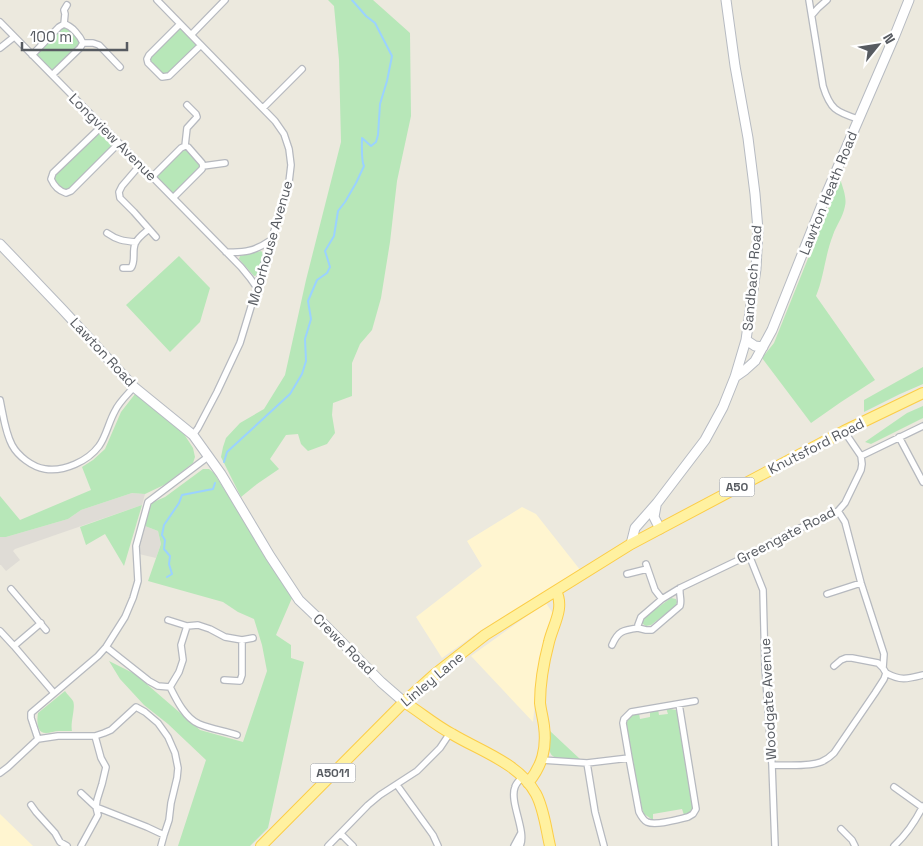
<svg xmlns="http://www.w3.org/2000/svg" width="923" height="846" font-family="'Space Grotesk',sans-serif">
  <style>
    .commercial { fill: #fff5d0 }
    .industrial { fill: #dfdcd6 }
    .green { fill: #b7e7b8 }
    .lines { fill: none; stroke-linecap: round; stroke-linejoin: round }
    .stream { stroke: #9bd2ff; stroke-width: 2 }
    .street-casing { stroke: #b6b9bf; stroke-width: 8 }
    .secondary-casing { stroke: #b7bbc2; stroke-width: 11 }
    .primary-casing { stroke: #fccd47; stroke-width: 12 }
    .street { stroke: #fff; stroke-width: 5.5 }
    .secondary { stroke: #fff; stroke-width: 9 }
    .primary { stroke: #fff1a0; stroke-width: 10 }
    .labels { text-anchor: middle; stroke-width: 5; stroke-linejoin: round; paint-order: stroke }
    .shield { fill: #fff; stroke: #898c90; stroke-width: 1 }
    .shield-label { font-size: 12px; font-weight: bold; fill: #575b61 }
    .street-label { font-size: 14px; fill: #575b61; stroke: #fff }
  </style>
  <rect width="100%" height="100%" fill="#ece9de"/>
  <path class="commercial" d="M522,507L536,514L581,571L483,629L442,658L416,617L482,566L467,541Z
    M546,603L554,615L539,667L533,722L471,656L531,613Z
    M0,814L33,846H0Z"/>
  <path class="industrial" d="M132,493L145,494L142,505L15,549L13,551L20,560L6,571L1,565H0V537H6L68,519L81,510Z
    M145,526L158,531L161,544L156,558L139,554V547Z"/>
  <path class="green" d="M328,0H373L410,33L411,116L397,181L390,242L381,298L372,330L360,344L352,363V396L333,403L332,415L335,433L327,444L308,451L301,444L298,434L286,435L270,459L279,469L257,484L241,497L221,457L223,447L226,438L240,423L264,409L285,375L306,280L341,142L339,60L334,6Z
    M64,26C70,29 78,37 81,43L52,72L35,54Z
    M179,27L197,45L168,74L163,75L150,62L149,59L151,56Z
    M101,129L116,144L70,189L66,191C60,189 55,184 53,179L55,175Z
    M182,149H186L201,166L174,194L156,176Z
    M840,179C843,188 847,198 845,206C843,217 836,226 833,235C825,255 824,277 816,296L875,380L841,402L811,423L762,358L774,343Z
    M261,251L264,254L258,275L254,276L239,259L240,256Z
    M179,256L210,288L200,322L170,352L126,305Z
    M923,367V384L900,394L864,412V400Z
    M135,394L184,434L193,448L195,457L193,463L166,484L145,494L132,493L81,510L68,519L6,537H0V496L20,520L91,490L82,467L93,460L105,449L121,412Z
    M923,406V418L871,444L865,442L907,413Z
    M203,469H209L214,473L292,598L276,635L291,645V658L304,662L268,828L250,846H178L206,760L168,724L144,705L120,679L109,661L135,674L200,730L243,742L267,671L262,645L254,619L238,612L223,602L148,581L161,544L158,531L145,526L149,504L165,497Z
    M142,505L124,566L105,534L86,545L80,527Z
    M671,598L676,599L677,602L676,606L651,625L646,626L643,624V619L646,616Z
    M65,691C67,694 71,698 73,701C76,707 70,723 72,731C67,731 63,731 59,731C55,731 50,733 46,733C36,733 37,720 38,713Z
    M666,708L676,710L678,715L693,808L690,812L684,815L682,809L653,814V820L644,814L641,806L626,723C630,717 632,714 639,713L640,719L650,717V710L658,709L659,715L668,714Z
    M550,731L581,760C572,759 553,762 550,752C548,747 549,738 550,731Z"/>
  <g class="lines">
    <path class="stream" d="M224,462L227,452L290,394L302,374L306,361L305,339L311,319L308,301L317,280L327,273L330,267L325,251L334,236L338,211L345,202L356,183L364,166C361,160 362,144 362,138L371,146L376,142L378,135L380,104L387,81L392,56L375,23L366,16L352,0
      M167,577L172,574L169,564L170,556L164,549L165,540L162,535L164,525L179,503L182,495L213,489L215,483"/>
    <g class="street-casing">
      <path id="street" d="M157,0L275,121L284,134L289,149L291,165L289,182L240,343L217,392L198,428L193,435
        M809,0L823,86C830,109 836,112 858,119
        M812,15L818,8L827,0
        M0,22L241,267L250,278L257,288
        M64,24L65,14L64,10L67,5
        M180,24L149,55L147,59L148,63L162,77L169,76L201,45
        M191,35L225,0
        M83,43H93L99,45L120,67
        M0,48L14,37
        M32,55L59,27L64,24C72,26 80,36 83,43L80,48L52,75
        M263,108L302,69
        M102,126L53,173L51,179C54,186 59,191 66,193L71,191L119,143
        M185,146L187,128L197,117L196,114L187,105
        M140,165L122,186L119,192L120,198L134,212L156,237
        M203,166L225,163
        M152,177L181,148L185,146L188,147L202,163L203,166L202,169L173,198
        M107,233C117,240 123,241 136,242
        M226,252C245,253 255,251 271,240
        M123,268H131C136,261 132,252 135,244C137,238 144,233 149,229
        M0,400C3,414 5,432 12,445C18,456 32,467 45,469C64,472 88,461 99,446C106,437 109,421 115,411C119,402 128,394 134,387
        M899,437L923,482
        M861,456L923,426
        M749,555L763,590L765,667L772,765L775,846
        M646,564L655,590L662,599
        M627,574L647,569
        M680,588C679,595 682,600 680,606L652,630H646L638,628V625L641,617L662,599L680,588L749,555L787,534L838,511L845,503L861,470L862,464L861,456L844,431
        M11,589L46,630
        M827,594L861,583
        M168,620L187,626
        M0,631L14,646L54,693
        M612,645C618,631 623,630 638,628
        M14,646L41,623
        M106,647L149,681L158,686L170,687L179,672L183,660L181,645L187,626L198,625L210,629L225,637L242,640L253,638
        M834,666L841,660L846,658H852L878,663L883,668
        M886,673C901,681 907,679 923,675
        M224,680L240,681L242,675V640
        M170,687C176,699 185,718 199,724C211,729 225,731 237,735
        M679,704L696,809L693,814L688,817C679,819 656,826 647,822C643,820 641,816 639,812L629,758L623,723L624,719L631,712L695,701
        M38,739L58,736H95L104,733L111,730L136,707L145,712L158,723L168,737L175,753L178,768L177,778L171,803L169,820L164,835
        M542,760L587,763L629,758
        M587,763L595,812L604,846
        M772,765C785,765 809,767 821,762C826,760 830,757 834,753L875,693L884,679L886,673L883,668L884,654L861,583L845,522L838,511
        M0,773L8,767L38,739L31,718V713L98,656L106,647L125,617L133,598L138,581L136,546L148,502L209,456
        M397,785L433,835L438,846
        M894,787L922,807
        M81,793L96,807L147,827L164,835L161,846
        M31,805L36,812L55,833L60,842L67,846
        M841,829L852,840L855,846
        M341,834L353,846
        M81,846L98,815L96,807L97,800L102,784L106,767L101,758L95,736
        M328,846L368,805L380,795L417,771L440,748L450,733
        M514,846L521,833
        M520,846C527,832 509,802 515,787C516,783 520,780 522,777
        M894,846C907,834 915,822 923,806"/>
    </g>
    <g class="secondary-casing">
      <path id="secondary" d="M0,244L63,310L134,387L193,435L221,474L270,556L299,600L319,619L381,682L404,702
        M746,340L755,346L763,347
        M735,377L745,370L755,361L772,330L825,197L895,35L909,0
        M656,506L654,517L660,529
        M631,544L635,528L657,503L705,440L723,407L735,377L746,340L756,269L758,230L755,194L748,138L735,66L726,0"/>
    </g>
    <g class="primary-casing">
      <path id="primary" d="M404,702C420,712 435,725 452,734C480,751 519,763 536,794C544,809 546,829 550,846
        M528,783C542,766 547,749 544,726C543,718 541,711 540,703C540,683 544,661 549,642C553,625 565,608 556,591
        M261,846L404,702L435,674L485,635L631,544L844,431L923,393"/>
    </g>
    <use href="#street" class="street"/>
    <use href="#secondary" class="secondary"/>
    <use href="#primary" class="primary"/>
  </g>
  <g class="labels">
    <g class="shield">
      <rect x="719.5" y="477.5" width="35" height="19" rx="4"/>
      <rect x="310.5" y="763.5" width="45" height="19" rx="4"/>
    </g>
    <g class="shield-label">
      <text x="737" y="491">A50</text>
      <text x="333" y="777">A5011</text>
    </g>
    <g class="street-label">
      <text transform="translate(113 137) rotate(45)" y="5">Longview Avenue</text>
      <text transform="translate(828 193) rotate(-68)" y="5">Lawton Heath Road</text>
      <text transform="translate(270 243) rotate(-74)" y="5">Moorhouse Avenue</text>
      <text transform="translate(752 278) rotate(-85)" y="5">Sandbach Road</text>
      <text transform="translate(103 352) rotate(47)" y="5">Lawton Road</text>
      <text transform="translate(816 446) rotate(-27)" y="5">Knutsford Road</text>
      <text transform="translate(786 535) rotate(-27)" y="5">Greengate Road</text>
      <text transform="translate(344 644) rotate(45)" y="5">Crewe Road</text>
      <text transform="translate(432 679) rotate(-40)" y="5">Linley Lane</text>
      <text transform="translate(768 699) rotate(-93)" y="5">Woodgate Avenue</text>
    </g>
  </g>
  <g transform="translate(878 45) rotate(60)" stroke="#ffffff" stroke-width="4" paint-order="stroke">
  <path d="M0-4L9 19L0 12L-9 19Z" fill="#575b61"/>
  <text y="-8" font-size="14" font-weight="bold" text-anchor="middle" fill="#575b61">N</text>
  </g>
  <path d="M22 42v8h105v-8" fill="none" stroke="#575b61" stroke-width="2.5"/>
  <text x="30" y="42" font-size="15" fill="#575b61" stroke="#ffffff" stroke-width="4" paint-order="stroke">100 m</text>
</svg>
